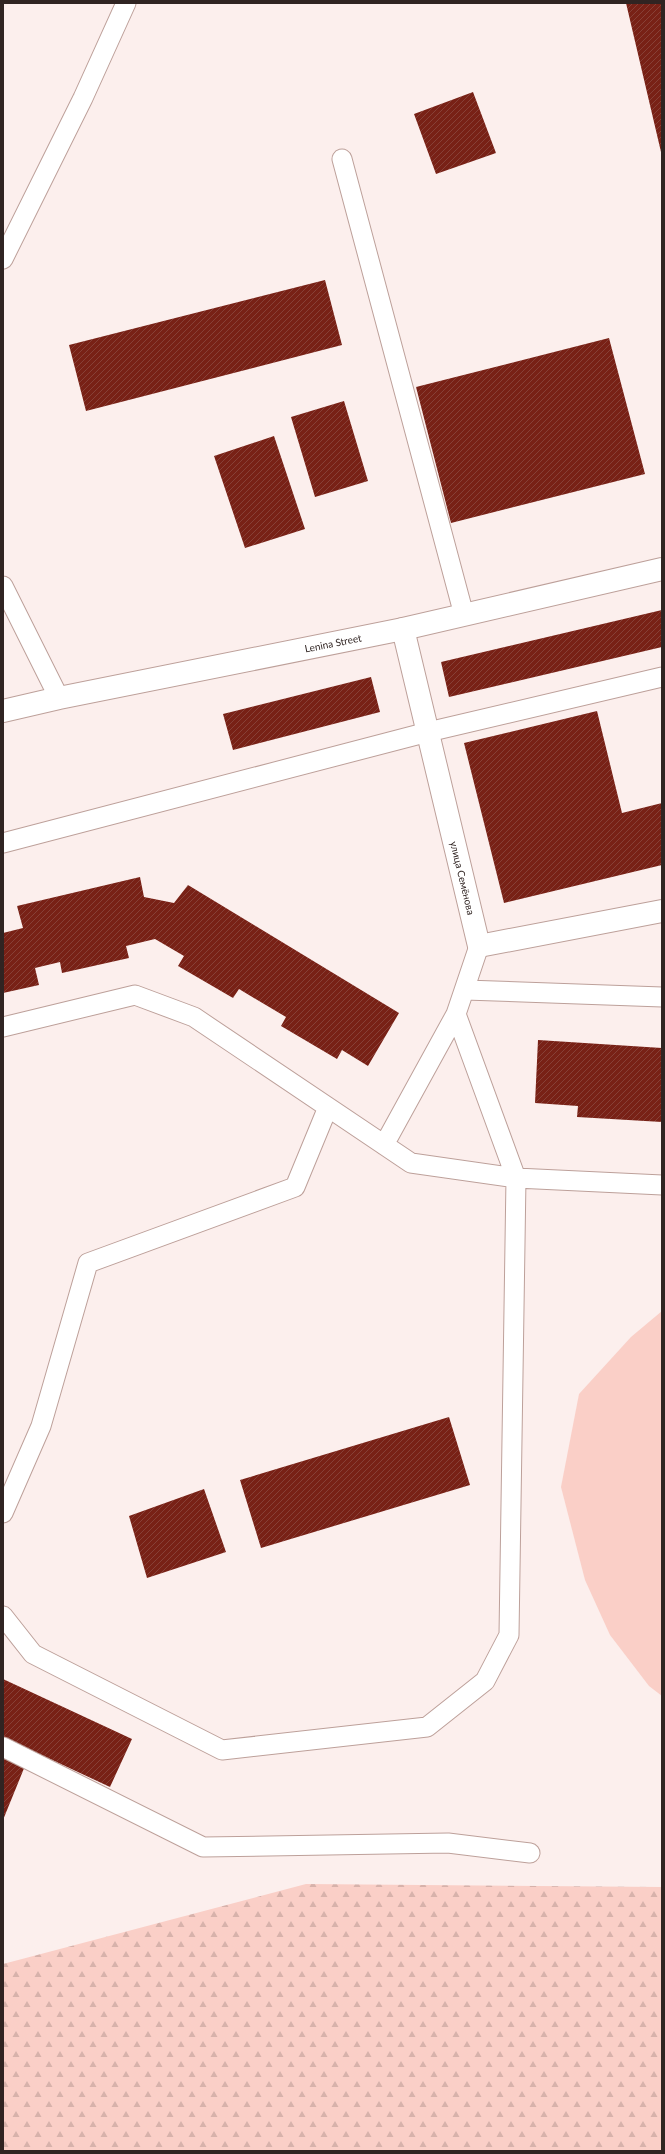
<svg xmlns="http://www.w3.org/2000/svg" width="665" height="2154" font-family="Lato,sans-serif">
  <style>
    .grass { fill: #facfc7 }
    .forest { fill: url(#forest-firs) }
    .building { fill: url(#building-hatch) }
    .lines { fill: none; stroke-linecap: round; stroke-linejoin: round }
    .lane-casing { stroke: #bda09a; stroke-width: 21 }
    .street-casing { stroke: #bda09a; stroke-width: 24 }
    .secondary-casing { stroke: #bda09a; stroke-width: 24 }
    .lane { stroke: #fff; stroke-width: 19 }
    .street { stroke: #fff; stroke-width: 22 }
    .secondary { stroke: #fff; stroke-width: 22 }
    .labels { text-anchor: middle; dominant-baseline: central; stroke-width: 4; stroke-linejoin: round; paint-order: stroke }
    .street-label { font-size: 10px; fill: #302422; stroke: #fff }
  </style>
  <defs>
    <pattern id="forest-firs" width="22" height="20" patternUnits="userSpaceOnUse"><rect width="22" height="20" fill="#facfc7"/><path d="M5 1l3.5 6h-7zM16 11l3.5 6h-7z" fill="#d7b2ab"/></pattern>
    <pattern id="building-hatch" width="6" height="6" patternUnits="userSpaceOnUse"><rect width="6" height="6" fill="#782116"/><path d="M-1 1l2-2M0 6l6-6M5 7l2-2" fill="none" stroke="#874037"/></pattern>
  </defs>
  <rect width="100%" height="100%" fill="#fcefed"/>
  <path class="grass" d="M 662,1311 L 662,1696 L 649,1686 L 610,1635 L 585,1580 L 561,1487 L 579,1394 L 631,1337 Z"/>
  <path class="forest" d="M 306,1884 L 662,1887 L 662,2151 L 3,2151 L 3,1964 Z"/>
  <path class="building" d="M 626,3 L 662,3 L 662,151 L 661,152 Z
    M 473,92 L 496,153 L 436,174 L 414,114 Z
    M 325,280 L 342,345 L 86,411 L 69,345 Z
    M 609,338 L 645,474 L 451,523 L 416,387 Z
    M 344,401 L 368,481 L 315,497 L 291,417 Z
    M 274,436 L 305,529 L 245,548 L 214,456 Z
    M 662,610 L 662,647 L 449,697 L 441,662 Z
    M 371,677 L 380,712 L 233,750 L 223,714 Z
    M 597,711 L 622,813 L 662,803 L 662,865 L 504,903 L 464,743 Z
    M 140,877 L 144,897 L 174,903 L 188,885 L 399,1013 L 368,1066 L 342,1050 L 337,1059 L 281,1026 L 286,1017 L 239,989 L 233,998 L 178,966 L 184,956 L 155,939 L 126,946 L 129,958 L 62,973 L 60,962 L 35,968 L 39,985 L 3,993 L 3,933 L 23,928 L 17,906 Z
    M 538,1040 L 662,1048 L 662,1122 L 577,1117 L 578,1106 L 535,1103 Z
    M 449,1417 L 470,1485 L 261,1548 L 240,1480 Z
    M 204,1489 L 226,1552 L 147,1578 L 129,1516 Z
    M 3,1679 L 132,1739 L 110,1787 L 3,1737 Z
    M 3,1752 L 27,1761 L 3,1820 Z"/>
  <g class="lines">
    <g class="lane-casing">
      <path id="lane" d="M 342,159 L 464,615
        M 3,259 L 83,98 L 126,3
        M 3,586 L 59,698
        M 3,843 L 428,732 L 662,677
        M 465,990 L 662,997
        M 3,1027 L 135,995 L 194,1017 L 411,1163 L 516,1178 L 662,1185
        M 384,1145 L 456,1014 L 479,946
        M 3,1513 L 41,1426 L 88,1263 L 295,1187 L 328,1107
        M 3,1616 L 33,1654 L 222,1750 L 427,1727 L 485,1681 L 509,1635 L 516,1178 L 456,1014
        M 3,1747 L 203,1847 L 448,1843 L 530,1853"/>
    </g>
    <g class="street-casing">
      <g id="street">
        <path id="s1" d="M 403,629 L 479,946 L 662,911"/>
      </g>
    </g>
    <g class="secondary-casing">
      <g id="secondary">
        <path id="s2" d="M 3,711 L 59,698 L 403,629 L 662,569"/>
      </g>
    </g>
    <use href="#lane" class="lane"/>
    <use href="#street" class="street"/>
    <use href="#secondary" class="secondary"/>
  </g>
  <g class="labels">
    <g class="street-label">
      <text stroke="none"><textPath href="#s2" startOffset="337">Lenina Street</textPath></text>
      <text stroke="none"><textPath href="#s1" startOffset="256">улица Семёнова</textPath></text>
    </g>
  </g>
  <rect width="665" height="2154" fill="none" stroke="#302422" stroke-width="8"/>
</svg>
